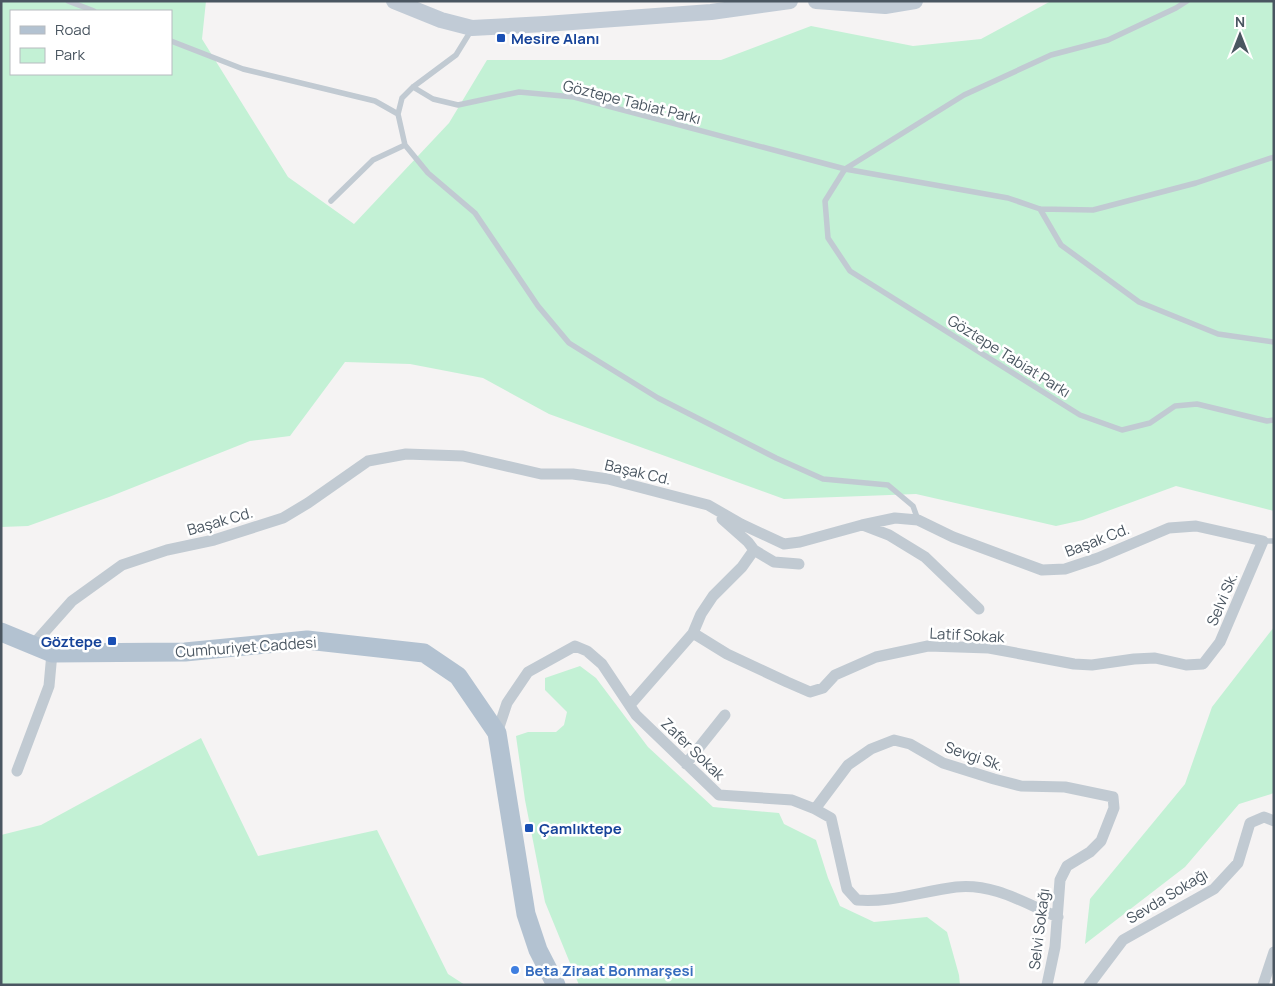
<svg xmlns="http://www.w3.org/2000/svg" width="1275" height="986" font-family="Manrope,sans-serif">
  <style>
    .green { fill: #c3f1d5; fill-rule: evenodd }
    .lines { fill: none; stroke-linecap: round; stroke-linejoin: round }
    .service { stroke: #c1cad2; stroke-width: 5.5 }
    .minor { stroke: #c1cad2; stroke-width: 11 }
    .secondary { stroke: #c1cbd6; stroke-width: 16 }
    .primary { stroke: #b3c2d1; stroke-width: 19 }
    .transit-dot { fill: #1a4fb4; stroke: #fff; stroke-width: 2 }
    .shop-dot { fill: #3f7fe0; stroke: #fff; stroke-width: 2 }
    .labels { text-anchor: middle; dominant-baseline: central; stroke-width: 5; stroke-linejoin: round; paint-order: stroke }
    .transit-label { font-size: 15px; font-weight: bold; fill: #164399; stroke: #fff; text-anchor: start }
    .street-label { font-size: 15px; fill: #4a5661; stroke: #fff }
    .shop-label { font-size: 15px; font-weight: bold; fill: #366cbe; stroke: #fff; text-anchor: start }
  </style>
  <rect width="100%" height="100%" fill="#f5f3f3"/>
  <path class="green" d="M 1,1 L 206,1 L 202,39 L 288,177 L 354,224 L 449,123 L 487,60 L 721,60 L 811,26 L 913,46 L 981,39 L 1051,1 L 1274,1 L 1274,511 L 1176,486 L 1083,520 L 1056,526 L 916,494 L 784,499 L 549,414 L 483,378 L 410,364 L 345,362 L 290,436 L 250,441 L 109,497 L 28,526 L 1,527 ZM 11,11 L 171,11 L 171,74 L 11,74 Z
    M 1274,627 L 1274,793 L 1239,804 L 1185,867 L 1085,944 L 1090,899 L 1185,784 L 1212,707 Z
    M 580,666 L 596,678 L 648,747 L 713,807 L 779,813 L 784,824 L 816,840 L 828,878 L 840,906 L 874,922 L 927,917 L 947,932 L 959,975 L 960,985 L 579,985 L 545,902 L 525,800 L 516,736 L 528,732 L 556,732 L 564,725 L 567,712 L 545,690 L 545,678 Z
    M 201,738 L 258,856 L 377,830 L 448,974 L 465,985 L 1,985 L 1,835 L 41,825 Z"/>
  <g class="lines">
    <path class="service" d="M 68,1 L 94,11
      M 1187,1 L 1176,8 L 1108,40 L 1051,55 L 964,95 L 845,169 L 825,201 L 828,238 L 850,271 L 1080,415 L 1122,430 L 1150,423 L 1175,406 L 1197,404 L 1267,421 L 1274,420
      M 472,29 L 456,55 L 413,87 L 402,98 L 398,114 L 405,145 L 428,173 L 475,213 L 538,306 L 569,343 L 658,398 L 776,458 L 823,479 L 888,485 L 913,506 L 918,520
      M 171,41 L 243,69 L 375,101 L 398,114
      M 413,87 L 433,99 L 458,105 L 519,92 L 574,97 L 845,169 L 1008,198 L 1040,209 L 1093,210 L 1196,183 L 1274,157
      M 331,201 L 373,160 L 405,145
      M 1040,209 L 1061,245 L 1139,302 L 1218,334 L 1274,342
      M 1263,541 L 1274,541"/>
    <path class="minor" d="M 863,525 L 889,535 L 925,557 L 979,609
      M 754,550 L 774,562 L 799,564
      M 32,646 L 72,601 L 122,565 L 167,550 L 214,540 L 283,518 L 308,503 L 368,461 L 406,454 L 463,456 L 541,474 L 573,474 L 608,479 L 708,505 L 741,524 L 784,544 L 800,542 L 862,525 L 895,518 L 918,520 L 953,537 L 1042,570 L 1065,569 L 1098,558 L 1169,528 L 1196,526 L 1263,541 L 1220,642 L 1203,664 L 1186,665 L 1155,658 L 1134,659 L 1092,665 L 1074,664 L 989,648 L 928,646 L 876,657 L 835,675 L 823,688 L 810,692 L 787,682 L 727,654 L 693,633
      M 630,705 L 693,633 L 701,614 L 713,596 L 742,567 L 754,550 L 748,542 L 722,519
      M 497,733 L 507,703 L 528,672 L 575,646 L 587,651 L 602,664 L 636,715 L 719,795 L 792,800 L 815,809 L 831,818 L 847,889 L 857,900 C 890,903 923,891 956,887 C 994,883 1024,903 1058,917
      M 686,764 L 725,715
      M 17,771 L 49,686 L 52,653
      M 815,809 L 848,765 L 871,749 L 894,740 L 910,744 L 943,763 L 994,779 L 1021,786 L 1065,787 L 1113,797 L 1114,808 L 1101,841 L 1090,852 L 1067,866 L 1060,880 L 1055,947 L 1047,985
      M 1089,985 L 1123,940 L 1214,889 L 1238,863 L 1250,823 L 1264,817 L 1274,821
      M 1263,985 L 1274,952"/>
    <path class="secondary" d="M 394,1 L 441,20 L 472,28 L 545,24 L 711,12 L 790,1
      M 816,1 L 885,6 L 915,1"/>
    <path class="primary" d="M 1,632 L 52,653 L 185,652 L 307,640 L 424,653 L 458,676 L 497,733 L 526,914 L 538,950 L 556,985"/>
  </g>
  <g class="transit-dot">
    <rect x="496" y="33" width="10" height="10" rx="2.5"/>
    <rect x="107" y="636" width="10" height="10" rx="2.5"/>
    <rect x="524" y="823" width="10" height="10" rx="2.5"/>
  </g>
  <circle class="shop-dot" cx="515" cy="970" r="5"/>
  <g class="labels">
    <g class="transit-label">
      <text x="511" y="38">Mesire Alanı</text>
      <text x="102" y="641" text-anchor="end">Göztepe</text>
      <text x="539" y="828">Çamlıktepe</text>
    </g>
    <g class="street-label">
      <text transform="translate(632 102) rotate(14)">Göztepe Tabiat Parkı</text>
      <text transform="translate(1009 356) rotate(32)">Göztepe Tabiat Parkı</text>
      <text transform="translate(638 472) rotate(13)">Başak Cd.</text>
      <text transform="translate(220 521) rotate(-16)">Başak Cd.</text>
      <text transform="translate(1097 540) rotate(-21)">Başak Cd.</text>
      <text transform="translate(1222 599) rotate(-67)">Selvi Sk.</text>
      <text transform="translate(967 635) rotate(3)">Latif Sokak</text>
      <text transform="translate(246 647) rotate(-4)">Cumhuriyet Caddesi</text>
      <text transform="translate(693 749) rotate(44)">Zafer Sokak</text>
      <text transform="translate(974 756) rotate(19)">Sevgi Sk.</text>
      <text transform="translate(1167 896) rotate(-31)">Sevda Sokağı</text>
      <text transform="translate(1039 929) rotate(-83)">Selvi Sokağı</text>
    </g>
    <g class="shop-label">
      <text x="525" y="970">Beta Ziraat Bonmarşesi</text>
    </g>
  </g>
  <rect width="1275" height="986" fill="none" stroke="#4a5661" stroke-width="5"/>
  <rect x="10" y="10" width="162" height="65" fill="#ffffff" stroke="#b7bbc0"/>
  <rect x="20" y="26" width="25" height="8" fill="#b3c2d1" stroke="#b7bbc0"/>
  <text x="55" y="35" font-size="15" fill="#4a5661">Road</text>
  <rect x="20" y="48" width="25" height="15" fill="#c3f1d5" stroke="#b7bbc0"/>
  <text x="55" y="60" font-size="15" fill="#4a5661">Park</text>
  <g transform="translate(1240 35)" stroke="#ffffff" stroke-width="4" paint-order="stroke">
  <path d="M0-4L9 19L0 12L-9 19Z" fill="#4a5661"/>
  <text y="-8" font-size="14" font-weight="bold" text-anchor="middle" fill="#4a5661">N</text>
  </g>
</svg>
